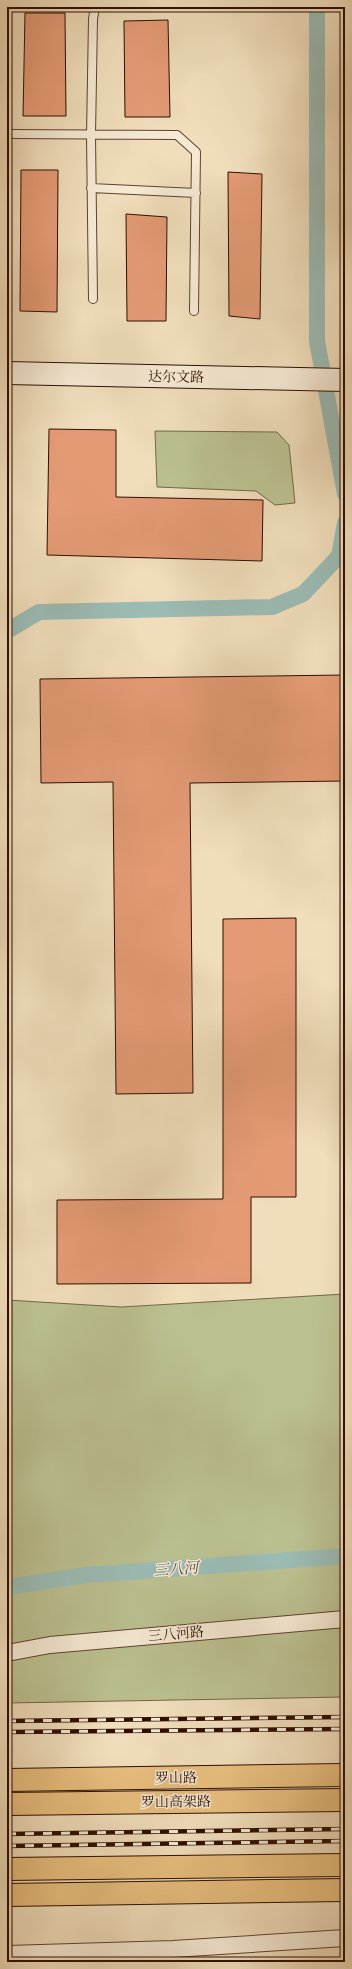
<svg xmlns="http://www.w3.org/2000/svg" width="352" height="1969" font-family="Alegreya,'Noto Serif SC',serif">
  <style>
    .green { fill: #bbc090; stroke: #746648 }
    .lines { fill: none; stroke-linecap: round; stroke-linejoin: round }
    .canal { stroke: #9bbbb4; stroke-width: 16 }
    .building { fill: #e49b75; stroke: #2d0d00 }
    .lane-casing { stroke: #5e412f; stroke-width: 10 }
    .street-casing { stroke: #5e412f; stroke-width: 18 }
    .secondary-casing { stroke: #2d0d00; stroke-width: 24 }
    .primary-casing { stroke: #2d0d00; stroke-width: 24 }
    .highway-casing { stroke: #2d0d00; stroke-width: 24 }
    .lane { stroke: #f5e9d3; stroke-width: 8 }
    .street { stroke: #f5e9d3; stroke-width: 16 }
    .secondary { stroke: #f5e9d3; stroke-width: 22 }
    .primary { stroke: #e8be7e; stroke-width: 22 }
    .highway { stroke: #e8be7e; stroke-width: 22 }
    .rail-casing { stroke: #2d0d00; stroke-width: 4.5 }
    .rail { stroke: #f5e9d3; stroke-width: 3; stroke-dasharray: 9; stroke-linecap: butt }
    .labels { text-anchor: middle; dominant-baseline: central; stroke-width: 3; stroke-linejoin: round; paint-order: stroke }
    .street-label { font-size: 14px; fill: #2d0d00; stroke: #f5e9d3 }
    .water-label { font-size: 15px; font-style: italic; fill: #544a3f; stroke: #f5e9d3 }
  </style>
  <rect width="100%" height="100%" fill="#f0ddbb"/>
  <filter id="stains"><feTurbulence type="fractalNoise" baseFrequency=".005" numOctaves="4"/><feColorMatrix values="0 0 0 0 .2 0 0 0 0 .09 0 0 0 0 .02 0 0 0 .5 -.17"/></filter>
  <radialGradient id="worn" r=".72"><stop offset=".6" stop-color="#630" stop-opacity="0"/><stop offset="1" stop-color="#630" stop-opacity=".3"/></radialGradient>
  <path class="green" d="M 155,431 L 277,432 L 289,445 L 295,503 L 275,505 L 256,491 L 157,487 Z
    M 345,1294 L 345,1697 L 7,1703 L 7,1300 L 121,1307 Z"/>
  <g class="lines">
    <path class="canal" d="M 317,7 L 317,341 L 345,494
      M 7,631 L 39,612 L 272,607 L 303,594 L 339,556 L 345,523
      M 7,1587 L 87,1575 L 345,1556"/>
  </g>
  <path class="building" d="M 25,13 L 65,13 L 66,116 L 23,116 Z
    M 168,20 L 170,117 L 125,117 L 124,21 Z
    M 21,170 L 58,170 L 57,312 L 20,311 Z
    M 228,172 L 262,174 L 260,319 L 229,316 Z
    M 126,214 L 167,217 L 166,321 L 127,321 Z
    M 49,429 L 116,430 L 116,497 L 263,500 L 262,561 L 47,555 Z
    M 345,675 L 345,781 L 190,783 L 193,1093 L 116,1094 L 113,782 L 41,783 L 40,679 Z
    M 296,918 L 296,1197 L 251,1197 L 251,1283 L 57,1284 L 57,1200 L 223,1199 L 223,919 Z"/>
  <g class="lines">
    <g class="lane-casing">
      <path id="lane" d="M 7,134 L 177,135 L 196,152 L 194,311
        M 91,188 L 196,193
        M 93,299 L 91,135 L 93,19 L 95,7"/>
    </g>
    <g class="street-casing">
      <path id="street" d="M 7,1653 L 50,1645 L 345,1619
        M 7,1954 L 173,1949 L 345,1938"/>
    </g>
    <g class="secondary-casing">
      <path id="secondary" d="M 7,373 L 345,380"/>
    </g>
    <g class="primary-casing">
      <path id="primary" d="M 7,1780 L 345,1775
        M 7,1895 L 345,1890"/>
    </g>
    <g class="highway-casing">
      <path id="highway" d="M 7,1804 L 345,1800
        M 7,1869 L 345,1865"/>
    </g>
    <use href="#lane" class="lane"/>
    <use href="#street" class="street"/>
    <use href="#secondary" class="secondary"/>
    <use href="#primary" class="primary"/>
    <use href="#highway" class="highway"/>
    <g class="rail-casing">
      <path id="rail" d="M 7,1721 L 345,1717
        M 7,1732 L 345,1729
        M 7,1834 L 345,1829
        M 7,1846 L 345,1841"/>
    </g>
    <use href="#rail" class="rail"/>
  </g>
  <g class="labels">
    <g class="street-label">
      <text transform="translate(176 377) rotate(1)">达尔文路</text>
      <text transform="translate(176 1634) rotate(-5)">三八河路</text>
      <text transform="translate(176 1778) rotate(-1)">罗山路</text>
      <text transform="translate(176 1802) rotate(-1)">罗山高架路</text>
    </g>
    <g class="water-label">
      <text transform="translate(176 1569) rotate(-4)">三八河</text>
    </g>
  </g>
  <rect width="352" height="1969" fill="none" stroke="#f0ddbb" stroke-width="24"/>
  <rect x="8" y="8" width="336" height="1953" fill="none" stroke="#2d0d00" stroke-width="2"/>
  <rect x="12" y="12" width="328" height="1945" fill="none" stroke="#2d0d00"/>
  <rect width="100%" height="100%" filter="url(#stains)"/>
  <rect width="100%" height="100%" fill="url(#worn)"/>
</svg>
